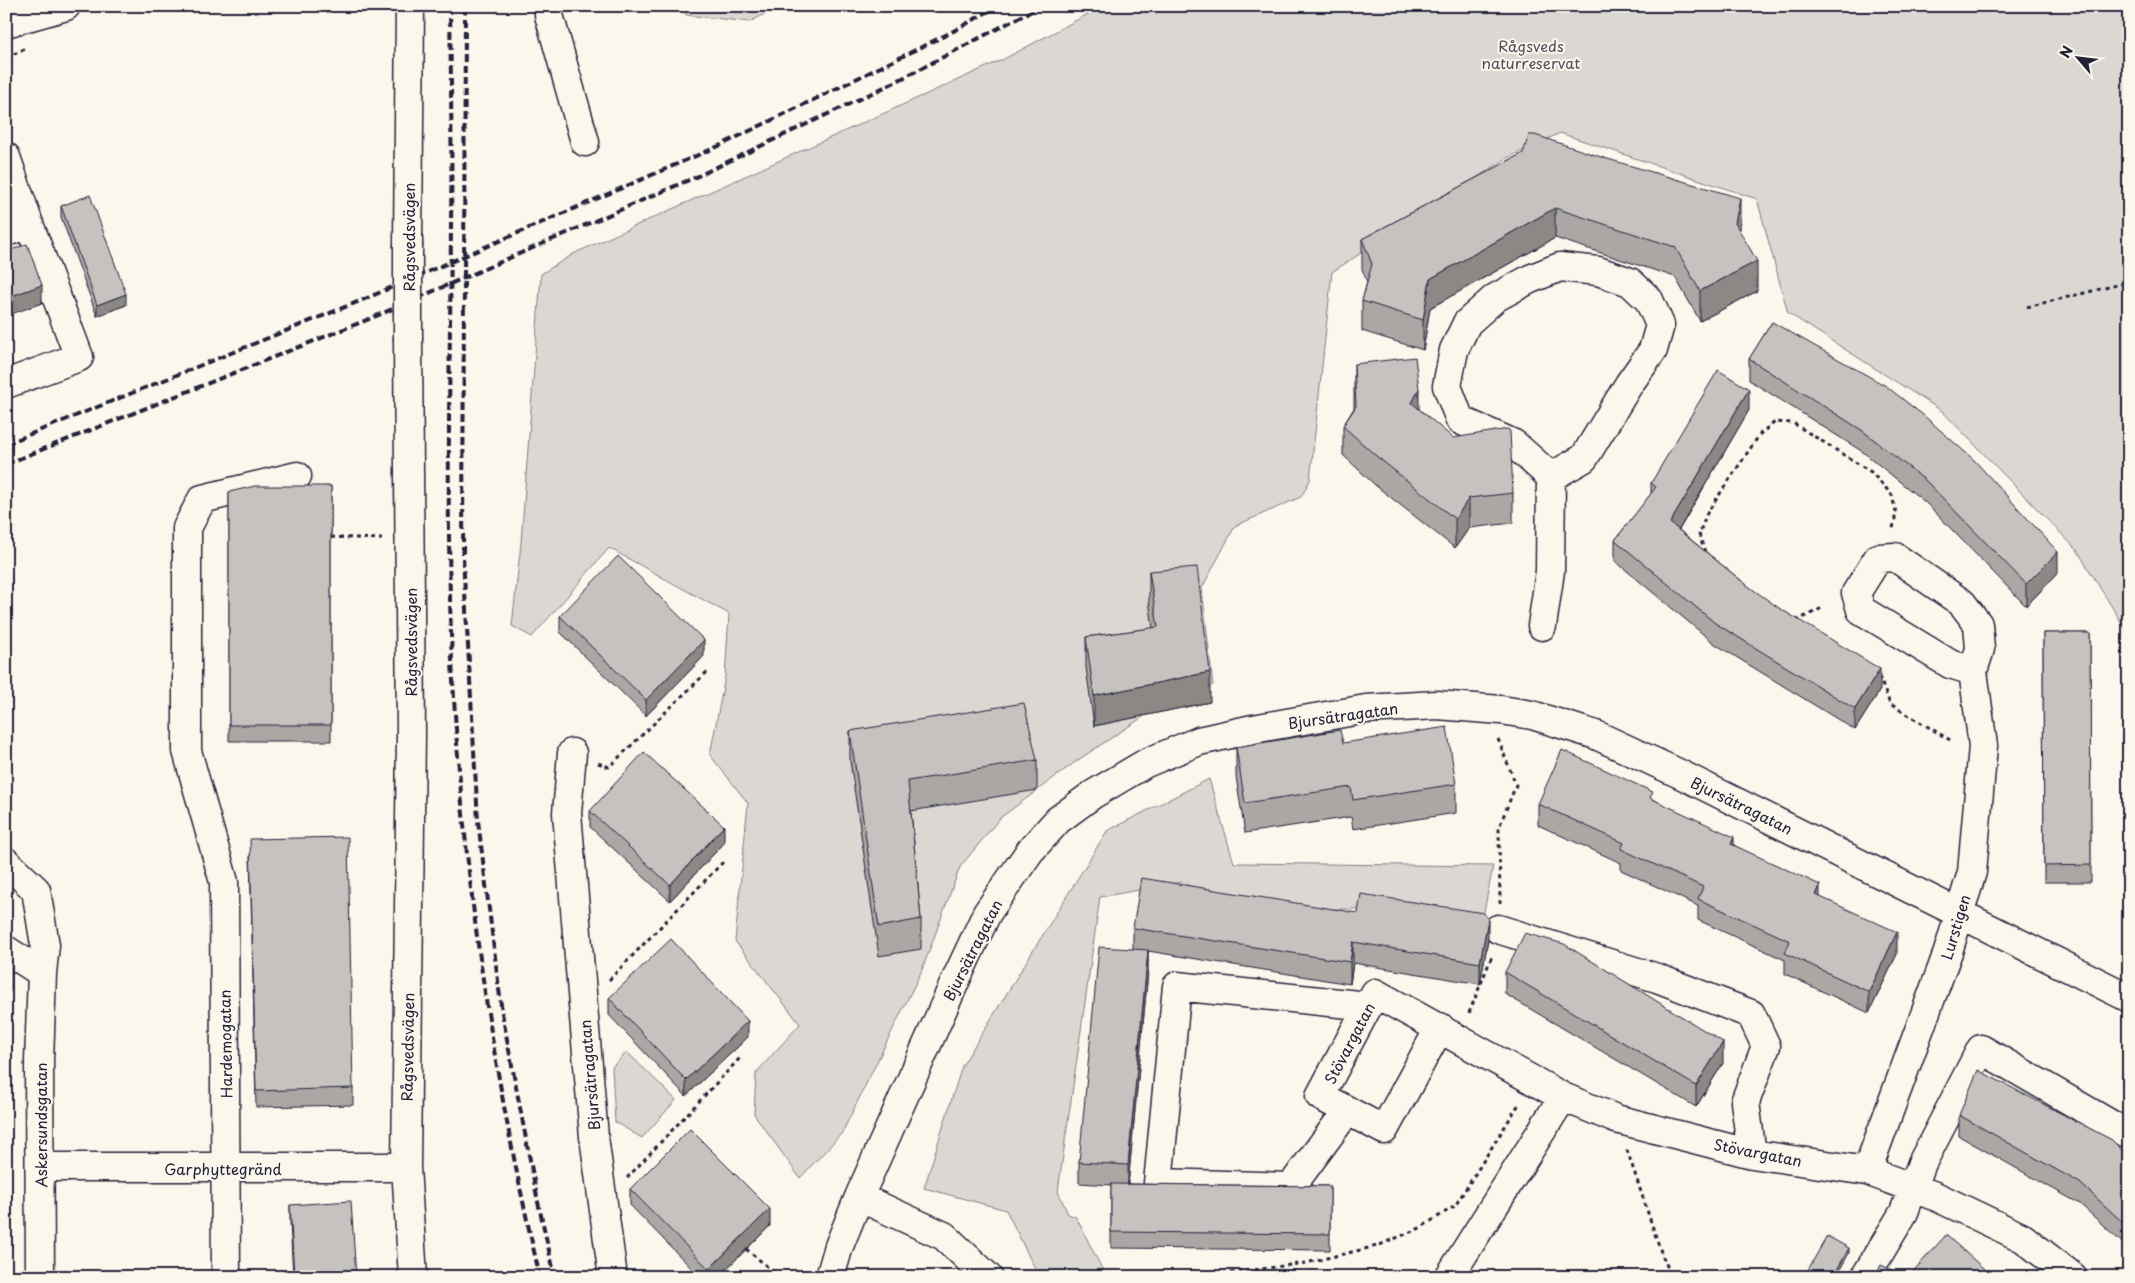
<svg xmlns="http://www.w3.org/2000/svg" width="2135" height="1283" font-family="'Playpen Sans',sans-serif">
  <style>
    .green { fill: #dbd8d3; stroke: #7e7d87 }
    .lines { fill: none; stroke-linecap: round; stroke-linejoin: round }
    .minor-casing { stroke: #22223b; stroke-width: 31 }
    .major-casing { stroke: #22223b; stroke-width: 31 }
    .path { stroke: #22223b; stroke-width: 3; stroke-dasharray: 4 4; stroke-linecap: butt }
    .minor { stroke: #fbf7ec; stroke-width: 28 }
    .major { stroke: #fbf7ec; stroke-width: 28 }
    .rail { stroke: #22223b; stroke-width: 4; stroke-dasharray: 8 4; stroke-linecap: butt }
    .minor-bridge-casing { stroke: #22223b; stroke-width: 31; stroke-linecap: butt }
    .minor-bridge { stroke: #fbf7ec; stroke-width: 28 }
    .wall { fill: #aaa7a5; stroke: #22223b }
    .shaded-wall { fill: #8b8886; stroke: #22223b }
    .building { fill: #c6c2c0; stroke: #22223b }
    .labels { text-anchor: middle; dominant-baseline: central; stroke-width: 4; stroke-linejoin: round; paint-order: stroke }
    .park-label { font-size: 15px; fill: #505061; stroke: #fbf7ec }
    .street-label { font-size: 15px; fill: #22223b; stroke: #fbf7ec }
  </style>
  <rect width="100%" height="100%" fill="#fbf7ec"/>
  <filter id="ink" filterUnits="userSpaceOnUse"><feTurbulence type="fractalNoise" baseFrequency=".02" numOctaves="2"/><feDisplacementMap in="SourceGraphic" scale="10" xChannelSelector="R" yChannelSelector="G"/><feConvolveMatrix kernelMatrix="1 2 1 2 8 2 1 2 1" color-interpolation-filters="sRGB"/></filter>
  <g filter="url(#ink)">
    <path class="green" d="M 683,6 L 779,6 L 750,22 L 686,15 Z
      M 1103,6 L 2129,6 L 2129,635 L 2077,550 L 1942,411 L 1788,313 L 1757,199 L 1560,133 L 1507,158 L 1332,272 L 1310,480 L 1301,497 L 1235,526 L 1202,588 L 1213,685 L 1164,703 L 1078,760 L 1000,818 L 960,867 L 922,970 L 842,1133 L 800,1178 L 754,1114 L 756,1073 L 800,1024 L 735,941 L 748,803 L 710,755 L 725,677 L 729,614 L 609,548 L 532,637 L 512,626 L 521,543 L 541,274 L 575,253 L 1004,59 Z
      M 1209,779 L 1234,863 L 1493,866 L 1482,922 L 1372,909 L 1231,909 L 1182,882 L 1100,897 L 1058,1191 L 1068,1214 L 1076,1217 L 1106,1277 L 1039,1277 L 1006,1210 L 924,1188 L 962,1066 L 1107,831 Z
      M 627,1052 L 676,1100 L 642,1138 L 615,1122 L 612,1067 Z"/>
    <g class="lines">
      <g class="minor-casing">
        <path id="minor" d="M 549,6 L 549,15 L 585,142
          M 6,157 L 29,224 L 79,357 L 6,384
          M 6,232 L 29,224
          M 408,244 L 410,6
          M 408,340 L 411,734 L 406,1167 L 413,1277
          M 1542,626 L 1550,571 L 1551,477 L 1514,444 L 1460,420 L 1447,386 L 1454,350 L 1467,323 L 1495,298 L 1530,279 L 1560,267 L 1598,271 L 1630,282 L 1649,300 L 1660,325 L 1653,350 L 1629,384 L 1584,458 L 1551,477
          M 572,753 L 567,813 L 594,1137 L 613,1277
          M 6,862 L 36,890 L 45,945 L 42,973 L 39,1062 L 40,1277
          M 1498,929 L 1657,978 L 1751,1014 L 1766,1046 L 1745,1102 L 1752,1154
          M 6,950 L 42,973
          M 1440,1027 L 1384,1130 L 1320,1096 L 1375,993 L 1563,1097 L 1616,1119 L 1752,1154 L 1867,1171 L 1935,1196 L 2023,1238 L 2073,1277
          M 1347,1111 L 1291,1187 L 1158,1183 L 1177,986 L 1368,1006
          M 40,1167 L 406,1167
          M 1867,1171 L 1948,952 L 1972,872 L 1983,746 L 1973,671 L 1980,649 L 1978,624 L 1962,603 L 1895,557 L 1878,558 L 1856,593 L 1861,610 L 1950,664 L 1973,671
          M 859,1197 L 944,1236 L 988,1277
          M 226,1277 L 224,882 L 187,751 L 187,528 L 202,499 L 297,476
          M 830,1277 L 839,1246 L 859,1197 L 958,975 L 987,913 L 1030,851 L 1058,820 L 1092,795 L 1146,763 L 1199,741 L 1253,729 L 1366,709 L 1437,705 L 1501,710 L 1532,715 L 1596,735 L 1680,774 L 2129,998
          M 1449,1277 L 1563,1097
          M 1865,1277 L 1904,1212 L 1922,1163 L 1981,1049 L 2124,1132"/>
      </g>
      <g class="major-casing">
        <path id="major" d="M 6,23 L 66,6"/>
      </g>
      <path class="path" d="M 92,11 L 102,6
        M 6,56 L 20,52 L 26,47
        M 2027,307 L 2129,282
        M 331,537 L 382,539
        M 1705,553 L 1699,534 L 1707,513 L 1760,434 L 1775,422 L 1793,423 L 1871,472 L 1892,495 L 1896,513 L 1893,529
        M 1796,621 L 1824,607
        M 1878,677 L 1880,679 L 1890,704 L 1950,740
        M 1498,739 L 1516,785 L 1499,827 L 1500,903
        M 598,763 L 609,767 L 707,672
        M 609,980 L 724,861
        M 1469,1013 L 1492,956
        M 1627,1150 L 1662,1255 L 1672,1277
        M 627,1178 L 740,1058
        M 746,1249 L 780,1277
        M 1246,1271 L 1247,1277
        M 1199,1277 L 1306,1263 L 1377,1246 L 1420,1228 L 1455,1206 L 1519,1104"/>
      <use href="#minor" class="minor"/>
      <use href="#major" class="major"/>
      <path class="rail" d="M 450,6 C 451,79 452,152 451,225 C 450,370 446,516 452,661 C 462,869 492,1074 540,1277
        M 465,6 L 463,557 L 478,821 L 502,1013 L 538,1202 L 555,1277
        M 6,444 L 367,298 L 719,146 L 950,33 L 998,6
        M 6,464 L 374,317 L 698,176 L 895,82 L 1041,6"/>
      <g class="minor-bridge-casing">
        <path id="minor-bridge" d="M 408,340 L 408,244"/>
      </g>
      <use href="#minor-bridge" class="minor-bridge"/>
    </g>
    <path class="wall" d="M 1523,153 L 1740,228 L 1739,230 L 1757,291 L 1700,321 L 1675,277 L 1555,238 L 1430,308 L 1423,350 L 1362,331 L 1362,301 L 1367,282 L 1362,269 L 1362,239 Z
      M 61,206 L 126,305 L 97,316 L 61,217 Z
      M 1772,322 L 2058,573 L 2026,606 L 1926,503 L 1863,452 L 1749,380 L 1749,359 Z
      M 1354,364 L 1419,409 L 1513,493 L 1513,523 L 1469,528 L 1455,548 L 1375,485 L 1343,455 L 1343,426 L 1354,408 Z
      M 1749,410 L 1679,530 L 1748,586 L 1880,690 L 1855,730 L 1715,644 L 1615,561 L 1615,540 L 1651,494 L 1651,483 Z
      M 331,486 L 331,741 L 229,741 L 229,492 Z
      M 1149,571 L 1210,702 L 1094,726 L 1086,667 L 1086,637 L 1153,628 L 1149,601 Z
      M 560,616 L 704,656 L 646,716 L 560,632 Z
      M 2043,633 L 2090,633 L 2091,882 L 2044,882 Z
      M 850,731 L 1037,760 L 1037,790 L 911,811 L 921,919 L 921,949 L 879,956 L 850,761 Z
      M 1343,743 L 1456,784 L 1456,813 L 1353,829 L 1351,817 L 1245,833 L 1236,777 L 1236,747 Z
      M 1653,799 L 1734,845 L 1820,897 L 1897,954 L 1869,1013 L 1785,974 L 1785,960 L 1698,920 L 1698,906 L 1621,870 L 1621,863 L 1538,825 L 1538,804 Z
      M 590,811 L 724,843 L 670,901 L 590,827 Z
      M 250,855 L 353,1088 L 353,1105 L 256,1107 Z
      M 1133,928 L 1488,940 L 1480,984 L 1353,963 L 1350,984 L 1148,951 L 1148,971 L 1128,1184 L 1330,1186 L 1330,1250 L 1111,1248 L 1111,1185 L 1079,1183 L 1079,1162 L 1133,949 Z
      M 1505,972 L 1723,1063 L 1696,1107 L 1505,994 Z
      M 609,998 L 748,1037 L 686,1096 L 609,1015 Z
      M 1959,1115 L 2129,1157 L 2129,1249 L 2080,1204 L 1959,1136 Z
      M 630,1189 L 770,1226 L 718,1277 L 700,1277 L 630,1205 Z
      M 290,1205 L 356,1277 L 293,1277 L 290,1222 Z"/>
    <path class="shaded-wall" d="M 1740,198 L 1740,228 L 1735,252 L 1735,223 Z
      M 1555,208 L 1555,238 L 1430,308 L 1423,350 L 1423,320 L 1430,279 Z
      M 1757,261 L 1757,291 L 1700,321 L 1700,291 Z
      M 42,285 L 42,303 L 6,316 L 6,298 Z
      M 126,294 L 126,305 L 97,316 L 97,305 Z
      M 1419,389 L 1419,419 L 1412,403 Z
      M 1749,389 L 1749,410 L 1670,545 L 1670,523 Z
      M 1469,498 L 1469,528 L 1455,548 L 1455,519 Z
      M 2058,552 L 2058,573 L 2026,606 L 2026,584 Z
      M 704,640 L 704,656 L 646,716 L 646,700 Z
      M 1880,669 L 1880,690 L 1855,730 L 1855,709 Z
      M 1210,672 L 1210,702 L 1094,726 L 1094,696 Z
      M 724,826 L 724,843 L 670,901 L 670,885 Z
      M 1734,837 L 1734,858 L 1731,844 Z
      M 1820,885 L 1820,906 L 1816,895 Z
      M 1488,919 L 1488,940 L 1480,984 L 1480,963 Z
      M 1897,932 L 1897,954 L 1869,1013 L 1869,992 Z
      M 1353,942 L 1353,963 L 1350,984 L 1350,962 Z
      M 11,944 L 11,991 L 6,996 L 6,949 Z
      M 1148,950 L 1148,971 L 1128,1186 L 1128,1165 Z
      M 748,1021 L 748,1037 L 686,1096 L 686,1080 Z
      M 1723,1042 L 1723,1063 L 1696,1107 L 1696,1086 Z
      M 9,1163 L 9,1192 L 6,1195 L 6,1165 Z
      M 770,1209 L 770,1226 L 718,1277 L 709,1277 L 709,1269 Z
      M 1849,1248 L 1849,1253 L 1836,1277 L 1833,1277 Z"/>
    <path class="building" d="M 1529,135 L 1535,135 L 1601,157 L 1740,198 L 1735,223 L 1757,261 L 1700,291 L 1675,247 L 1555,208 L 1430,279 L 1423,320 L 1362,301 L 1372,264 L 1362,239 L 1523,153 Z
      M 90,195 L 126,294 L 97,305 L 61,206 Z
      M 27,244 L 42,285 L 6,298 L 6,252 Z
      M 1772,322 L 1886,386 L 1923,415 L 1974,460 L 2058,552 L 2026,584 L 1926,481 L 1863,431 L 1749,359 Z
      M 1415,357 L 1419,389 L 1412,403 L 1453,438 L 1508,429 L 1510,431 L 1513,493 L 1469,498 L 1455,519 L 1375,455 L 1343,426 L 1356,406 L 1354,364 Z
      M 1718,370 L 1749,389 L 1670,523 L 1748,586 L 1779,608 L 1880,669 L 1855,709 L 1715,623 L 1615,540 L 1656,487 L 1651,483 Z
      M 255,486 L 331,486 L 331,725 L 229,725 L 229,492 Z
      M 618,556 L 704,640 L 646,700 L 560,616 Z
      M 1197,567 L 1210,672 L 1094,696 L 1086,637 L 1158,627 L 1149,571 Z
      M 2043,633 L 2090,633 L 2091,865 L 2044,866 Z
      M 1024,703 L 1037,760 L 908,781 L 921,919 L 879,927 L 850,731 Z
      M 1447,727 L 1456,784 L 1353,800 L 1351,787 L 1245,803 L 1236,747 L 1340,730 L 1343,743 Z
      M 1562,750 L 1653,792 L 1650,798 L 1734,837 L 1731,844 L 1820,885 L 1816,895 L 1897,932 L 1869,992 L 1785,953 L 1790,941 L 1698,899 L 1703,887 L 1621,849 L 1624,843 L 1538,804 Z
      M 644,752 L 724,826 L 670,885 L 590,811 Z
      M 348,837 L 353,1088 L 256,1091 L 250,839 Z
      M 1141,878 L 1358,913 L 1361,894 L 1484,913 L 1488,919 L 1480,963 L 1353,942 L 1350,962 L 1133,928 Z
      M 1525,933 L 1564,944 L 1723,1042 L 1696,1086 L 1505,972 Z
      M 671,939 L 748,1021 L 686,1080 L 609,998 Z
      M 6,940 L 11,944 L 6,949 Z
      M 1099,947 L 1148,950 L 1128,1165 L 1079,1162 Z
      M 1978,1070 L 2112,1140 L 2129,1157 L 2129,1228 L 2080,1183 L 1959,1115 Z
      M 690,1129 L 770,1209 L 709,1269 L 630,1189 Z
      M 1111,1184 L 1330,1186 L 1330,1234 L 1111,1232 Z
      M 351,1201 L 356,1277 L 294,1277 L 290,1205 Z
      M 1946,1235 L 1993,1277 L 1908,1277 Z
      M 1827,1236 L 1849,1248 L 1833,1277 L 1804,1277 Z
      M 1881,1265 L 1907,1277 L 1874,1277 Z"/>
  </g>
  <g class="labels">
    <g class="park-label">
      <text x="1531" y="45">Rågsveds<tspan x="1531" dy="17">naturreservat</tspan></text>
    </g>
    <g class="street-label">
      <text transform="translate(408 237) rotate(-90)">Rågsvedsvägen</text>
      <text transform="translate(410 642) rotate(-90)">Rågsvedsvägen</text>
      <text transform="translate(1343 715) rotate(-8)">Bjursätragatan</text>
      <text transform="translate(1742 805) rotate(26)">Bjursätragatan</text>
      <text transform="translate(1955 927) rotate(-73)">Lurstigen</text>
      <text transform="translate(972 950) rotate(-63)">Bjursätragatan</text>
      <text transform="translate(1349 1043) rotate(-62)">Stövargatan</text>
      <text transform="translate(225 1044) rotate(-91)">Hardemogatan</text>
      <text transform="translate(407 1047) rotate(-89)">Rågsvedsvägen</text>
      <text transform="translate(589 1075) rotate(-95)">Bjursätragatan</text>
      <text transform="translate(40 1125) rotate(-90)">Askersundsgatan</text>
      <text transform="translate(1758 1152) rotate(11)">Stövargatan</text>
      <text x="223" y="1168">Garphyttegränd</text>
    </g>
  </g>
  <rect width="2135" height="1283" fill="none" stroke="#fbf7ec" stroke-width="25"/>
  <rect x="12" y="12" width="2110" height="1258" fill="none" stroke="#22223b" stroke-width="2" filter="url(#ink)"/>
  <g transform="translate(2078 58) rotate(298)" stroke="#fbf7ec" stroke-width="4" paint-order="stroke">
  <path d="M0-4L9 19L0 12L-9 19Z" fill="#22223b"/>
  <text y="-8" font-size="14" font-weight="bold" text-anchor="middle" fill="#22223b">N</text>
  </g>
</svg>
